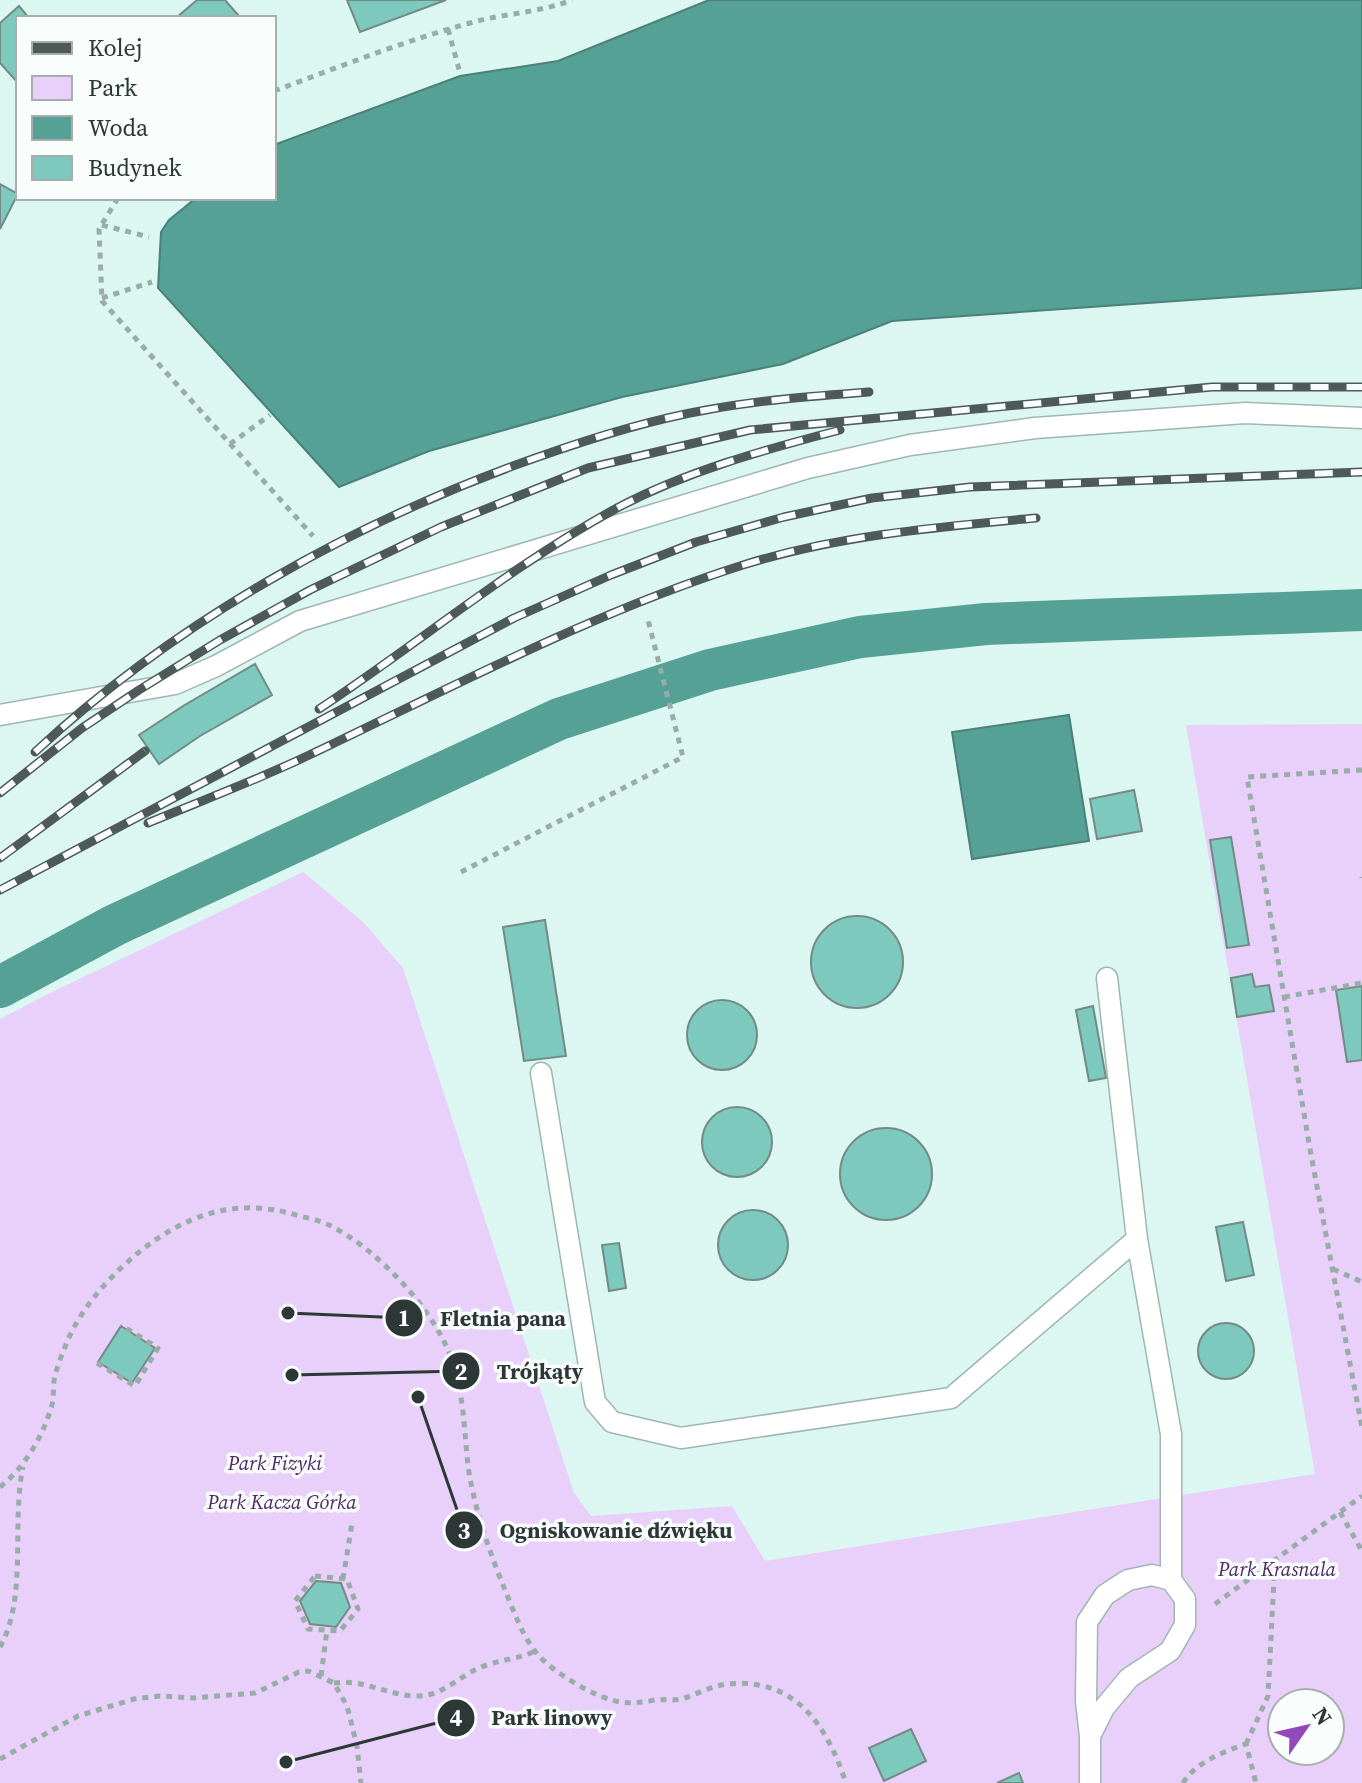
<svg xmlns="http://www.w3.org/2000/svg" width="1362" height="1783" font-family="'Source Serif 4',serif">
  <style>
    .green { fill: #e9d0fa; fill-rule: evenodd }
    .water { fill: #56a195; stroke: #4a8178; stroke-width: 2 }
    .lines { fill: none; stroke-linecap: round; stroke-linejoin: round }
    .canal { stroke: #56a195; stroke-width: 42 }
    .building { fill: #7ec9bd; stroke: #738a86; stroke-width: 2 }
    .service-casing { stroke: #9fb7b2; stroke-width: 23 }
    .path { stroke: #98aca8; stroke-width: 5; stroke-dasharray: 6 6; stroke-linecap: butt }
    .service { stroke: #fff; stroke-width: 20 }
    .rail-casing { stroke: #4d5a57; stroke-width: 9 }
    .rail { stroke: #f9fefd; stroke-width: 6; stroke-dasharray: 18; stroke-linecap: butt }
    .labels { text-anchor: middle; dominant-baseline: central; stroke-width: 7; stroke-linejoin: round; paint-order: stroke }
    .park-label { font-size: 20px; font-style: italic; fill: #4f2865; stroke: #f9fefd }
    .leader { fill: none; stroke: #2d3735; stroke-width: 3 }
    .callout-dot { fill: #2d3735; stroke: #f9fefd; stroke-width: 3 }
    .mark-label { font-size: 24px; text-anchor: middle; font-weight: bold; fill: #fff }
    .callout-label { font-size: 22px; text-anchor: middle; font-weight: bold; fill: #2d3735; stroke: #f9fefd; stroke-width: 7; stroke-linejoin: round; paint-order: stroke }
  </style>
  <rect width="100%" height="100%" fill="#dcf6f1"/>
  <path class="green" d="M 1362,724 L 1362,1783 L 0,1783 L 0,1019 L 48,994 L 303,872 L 363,922 L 403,968 L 574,1493 L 591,1516 L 732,1506 L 765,1561 L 1315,1474 L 1186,725 ZM 1282,1703 L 1330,1703 L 1330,1751 L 1282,1751 Z"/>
  <path class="water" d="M 709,0 L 1362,0 L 1362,288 L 892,321 L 783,364 L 622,397 L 429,451 L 339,487 L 158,288 L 161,232 L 169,220 L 196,198 L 274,198 L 274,145 L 460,76 L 558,61 Z
    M 1069,715 L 1089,841 L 972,859 L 952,732 Z"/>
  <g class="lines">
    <path class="canal" d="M 0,987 L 115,925 L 559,719 L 710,670 L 860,637 L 986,624 L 1362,610"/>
  </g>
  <path class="building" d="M 197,0 L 225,0 L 239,16 L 176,18 Z
    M 347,0 L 446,0 L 360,32 Z
    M 19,6 L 29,18 L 18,18 L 18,83 L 0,63 L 0,23 Z
    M 0,184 L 18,194 L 0,229 Z
    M 255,664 L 272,695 L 200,736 L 159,764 L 139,735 L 183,706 Z
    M 1134,790 L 1142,831 L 1097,839 L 1090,799 Z
    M 1231,837 L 1249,945 L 1227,948 L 1210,840 Z
    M811 962a46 46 0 1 1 92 0a46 46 0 1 1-92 0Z
    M 545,920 L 566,1056 L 524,1061 L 503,927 Z
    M 1252,974 L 1255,987 L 1269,985 L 1274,1011 L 1237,1017 L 1231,978 Z
    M 1362,986 L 1362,1060 L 1347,1062 L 1336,990 Z
    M687 1035a35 35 0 1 1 70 0a35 35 0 1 1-70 0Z
    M 1093,1006 L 1106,1078 L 1089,1081 L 1076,1010 Z
    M702 1142a35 35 0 1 1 70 0a35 35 0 1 1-70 0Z
    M840 1174a46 46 0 1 1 92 0a46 46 0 1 1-92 0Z
    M718 1245a35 35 0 1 1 70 0a35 35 0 1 1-70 0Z
    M 1243,1222 L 1254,1275 L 1226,1281 L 1216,1227 Z
    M 619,1243 L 626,1288 L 609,1291 L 602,1245 Z
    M1198 1351a28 28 0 1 1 56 0a28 28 0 1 1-56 0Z
    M 121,1326 L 155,1348 L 132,1383 L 98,1362 Z
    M 316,1581 L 341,1583 L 350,1607 L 336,1627 L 310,1624 L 300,1601 Z
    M 911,1729 L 926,1761 L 884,1781 L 869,1748 Z
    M 1019,1773 L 1023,1783 L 997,1783 Z"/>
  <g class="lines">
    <g class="service-casing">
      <path id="service" d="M 0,715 L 175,684 L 216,666 L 300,621 L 808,468 L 910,445 L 1035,428 L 1245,413 L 1362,418
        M 1107,978 L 1137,1239 L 1171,1434 L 1171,1580
        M 541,1073 L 595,1402 L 612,1422 L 681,1438 L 951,1398 L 1137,1239
        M 1090,1736 L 1104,1708 L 1129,1678 L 1170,1651 L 1185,1625 L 1185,1599 L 1171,1580 L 1152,1575 L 1128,1580 L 1105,1595 L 1087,1622 L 1086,1701 L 1090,1736 L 1090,1783"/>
    </g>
    <path class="path" d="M 448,29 L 460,73
      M 274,91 C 339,67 404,41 470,23 C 504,13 539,13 572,0
      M 118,198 L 99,229 L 102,301 L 313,536
      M 102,225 L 149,237
      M 102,298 L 152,282
      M 230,444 L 270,415
      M 1362,770 L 1247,777 L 1310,1149 L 1362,1428
      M 461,872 L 683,757 L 647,616
      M 1362,877 L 1362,878
      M 1284,997 L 1362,983
      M 1333,1269 L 1362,1282
      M 97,1363 L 135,1386 L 158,1348 L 121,1325
      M 0,1487 C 24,1468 42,1438 51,1408 C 54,1400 53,1390 54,1381 C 56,1369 62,1354 67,1342 C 81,1308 110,1276 138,1253 C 186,1214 237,1197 296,1215 C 307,1218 319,1220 329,1225 C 376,1248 434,1309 451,1358 C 464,1393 464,1429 468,1466 C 474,1507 489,1551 505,1590 C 514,1612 523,1638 539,1656 C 556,1674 597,1699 621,1702 C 633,1704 643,1702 655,1700 C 664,1699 673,1701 682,1699 C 697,1694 711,1686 727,1684 C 796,1677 827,1726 846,1783
      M 1340,1512 L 1362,1551
      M 315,1576 L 347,1579 L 358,1609 L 340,1631 L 308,1629 L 295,1601 Z
      M 343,1579 L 352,1523
      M 1215,1604 L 1362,1496
      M 0,1647 C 28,1597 11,1523 23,1467
      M 321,1676 L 327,1630
      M 334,1683 C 363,1679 385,1694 413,1696 C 444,1698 460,1673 487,1665 C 504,1659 519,1659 535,1651
      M 1246,1744 L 1268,1696 L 1275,1560
      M 0,1759 L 78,1716 L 134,1699 L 160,1696 L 194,1698 L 255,1693 L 299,1672 L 308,1671 L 334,1683 L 347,1706 L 357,1746 L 361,1783
      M 1183,1783 C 1196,1762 1223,1752 1246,1744 L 1256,1783"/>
    <use href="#service" class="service"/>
    <g class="rail-casing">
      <path id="rail" d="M 319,709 C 419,643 512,565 617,508 C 687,471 763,450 840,430
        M 35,752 C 178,620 355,521 538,457 C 592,438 649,420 706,410 C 760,400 814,396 869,392
        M 0,793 L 82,728 L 139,690 L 220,640 L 310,590 L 441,527 L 588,468 L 750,430 L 1212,387 L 1362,387
        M 148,823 C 201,801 254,781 305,757 C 449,689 591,613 743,565 C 838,535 938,527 1036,518
        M 0,858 L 145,751
        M 0,890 L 514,618 L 611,575 L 696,542 L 784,517 L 872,498 L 970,487 L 1362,472"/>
    </g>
    <use href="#rail" class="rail"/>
  </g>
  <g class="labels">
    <g class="park-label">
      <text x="275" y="1463">Park Fizyki</text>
      <text x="282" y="1502">Park Kacza Górka</text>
      <text x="1277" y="1569">Park Krasnala</text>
    </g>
  </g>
  <path class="leader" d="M288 1313L404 1318M292 1375L461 1371M418 1397L464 1530M286 1762L456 1718"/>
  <g class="callout-dot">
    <circle cx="288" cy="1313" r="8"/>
    <circle cx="292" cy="1375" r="8"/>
    <circle cx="418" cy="1397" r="8"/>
    <circle cx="286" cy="1762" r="8"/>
    <circle cx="404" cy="1318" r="20"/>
    <circle cx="461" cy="1371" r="20"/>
    <circle cx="464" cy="1530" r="20"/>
    <circle cx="456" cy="1718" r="20"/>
  </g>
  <g class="mark-label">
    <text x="404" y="1326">1</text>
    <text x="461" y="1380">2</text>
    <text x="464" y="1539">3</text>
    <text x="456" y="1726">4</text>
  </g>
  <g class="callout-label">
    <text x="503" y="1326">Fletnia pana</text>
    <text x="540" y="1379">Trójkąty</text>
    <text x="616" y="1538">Ogniskowanie dźwięku</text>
    <text x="552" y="1725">Park linowy</text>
  </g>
  <rect x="16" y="16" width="260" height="184" fill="#f9fefd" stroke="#a7aead" stroke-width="2"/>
  <rect x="32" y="42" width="40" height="12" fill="#4d5a57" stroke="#a7aead" stroke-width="2"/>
  <text x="88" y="56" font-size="24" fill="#2d3735">Kolej</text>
  <rect x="32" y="76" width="40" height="24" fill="#e9d0fa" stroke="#a7aead" stroke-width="2"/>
  <text x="88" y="96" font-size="24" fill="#2d3735">Park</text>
  <rect x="32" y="116" width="40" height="24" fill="#56a195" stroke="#a7aead" stroke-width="2"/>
  <text x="88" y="136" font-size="24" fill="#2d3735">Woda</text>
  <rect x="32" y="156" width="40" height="24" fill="#7ec9bd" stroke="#a7aead" stroke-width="2"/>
  <text x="88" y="176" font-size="24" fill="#2d3735">Budynek</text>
  <g transform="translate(1306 1727) rotate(56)"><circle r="38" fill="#f9fefd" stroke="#a7aead" stroke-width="2"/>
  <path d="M0-6L14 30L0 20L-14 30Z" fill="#9349bc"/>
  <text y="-12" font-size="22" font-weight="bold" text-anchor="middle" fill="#2d3735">N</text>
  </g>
</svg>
